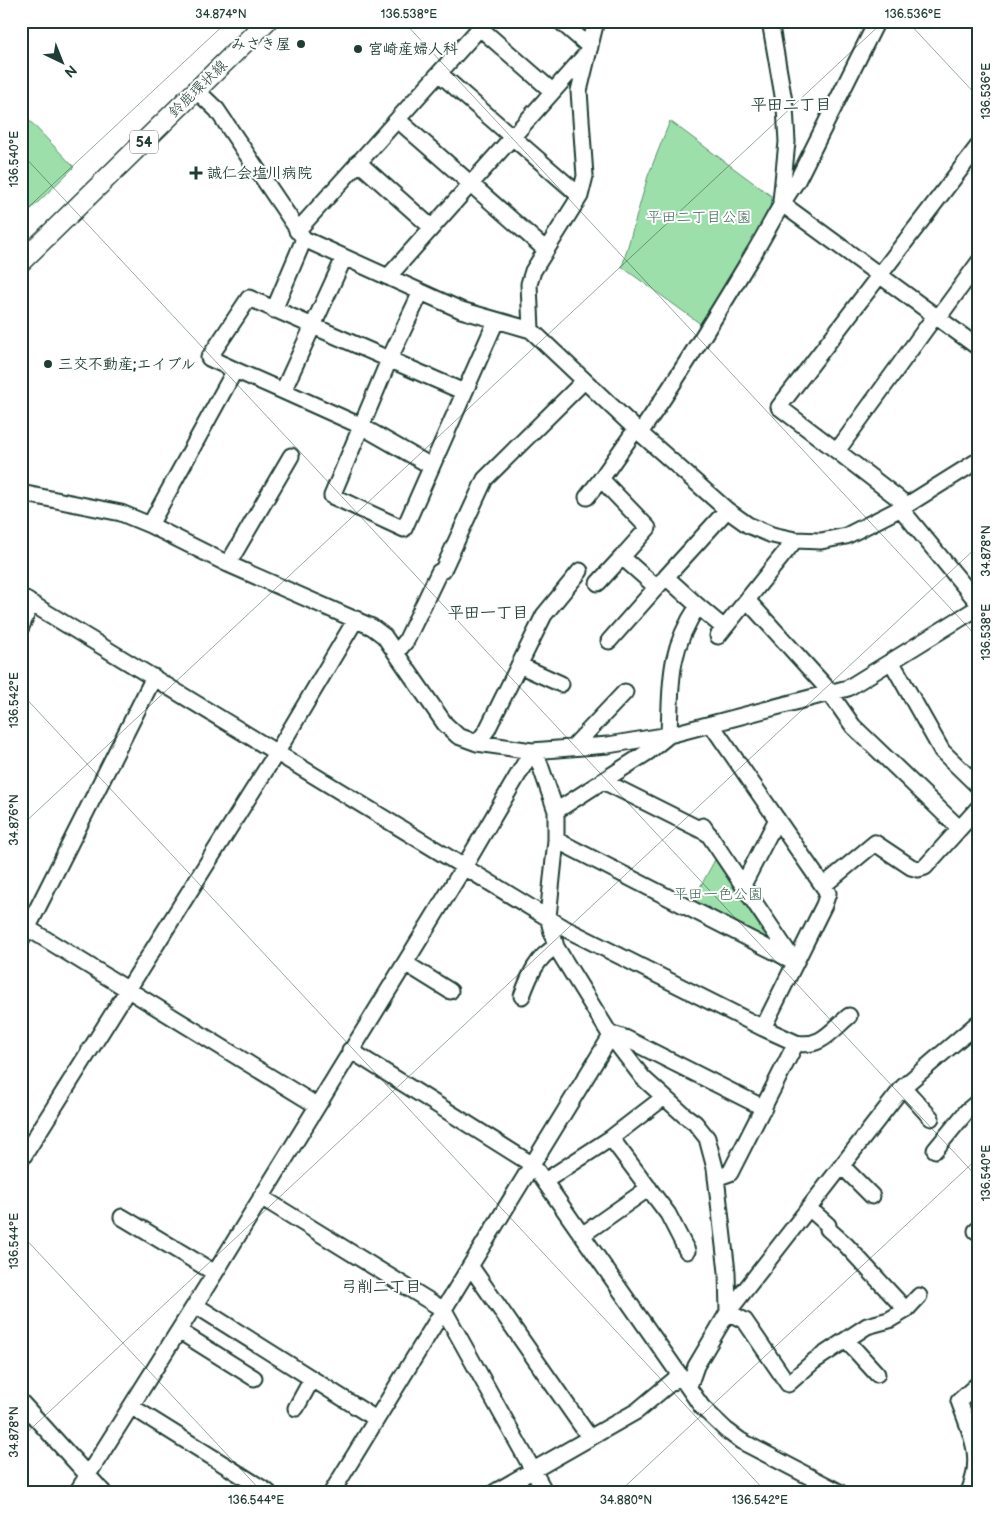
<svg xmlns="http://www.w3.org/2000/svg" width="1000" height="1513" font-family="'Balsamiq Sans','Klee One',sans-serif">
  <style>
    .green { fill: #9ddfaa; stroke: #5e8e6f }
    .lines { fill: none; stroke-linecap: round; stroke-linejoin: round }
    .minor-casing { stroke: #1f3d34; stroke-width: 19 }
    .major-casing { stroke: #1f3d34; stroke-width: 22 }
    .minor { stroke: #fff; stroke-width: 15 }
    .major { stroke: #fff; stroke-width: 19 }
    .ticks { fill: none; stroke: #1f3d34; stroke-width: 1; stroke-opacity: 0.45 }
    .poi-dot { fill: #1f3d34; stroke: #fff; stroke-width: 2 }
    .labels { text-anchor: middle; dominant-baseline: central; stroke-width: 4; stroke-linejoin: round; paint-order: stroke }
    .shield { fill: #fff; stroke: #627771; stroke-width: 1 }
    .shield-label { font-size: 14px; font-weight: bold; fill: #1f3d34 }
    .poi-label { font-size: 15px; font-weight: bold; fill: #1f3d34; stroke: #fff; text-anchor: start }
    .street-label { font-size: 15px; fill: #1f3d34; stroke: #fff }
    .park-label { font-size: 15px; fill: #3e6652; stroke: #fff }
    .neighbourhood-label { font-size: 16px; font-weight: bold; fill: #1f3d34; stroke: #fff }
    .neatline { fill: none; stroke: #1f3d34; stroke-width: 2 }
    .ticks-label { font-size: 12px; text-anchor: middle; fill: #1f3d34 }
  </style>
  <rect width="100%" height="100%" fill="#fff"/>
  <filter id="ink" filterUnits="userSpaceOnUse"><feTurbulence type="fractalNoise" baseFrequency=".02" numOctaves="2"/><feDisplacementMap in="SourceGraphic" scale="10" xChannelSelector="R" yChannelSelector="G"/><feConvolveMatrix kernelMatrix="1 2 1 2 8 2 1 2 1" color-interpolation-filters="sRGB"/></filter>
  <g filter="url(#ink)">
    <path class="green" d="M 25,116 L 74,167 L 23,217 L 21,119 Z
      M 670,121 L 774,198 L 768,217 L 702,325 L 622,267 L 648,176 Z
      M 717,856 L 770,937 L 767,942 L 692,902 Z"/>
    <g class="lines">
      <g class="minor-casing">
        <path id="minor" d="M 560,21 L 590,47
          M 770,21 L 785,107 L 787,142 L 781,201
          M 480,28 L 552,91
          M 440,74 L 580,196
          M 196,90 L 217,110 L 304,239 L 461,310 L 531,330 L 640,433 L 727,510 L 748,525 L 772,535 L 795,540 L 821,541 L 846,536 L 907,505 L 979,460
          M 398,120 L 546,250
          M 358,162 L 431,227
          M 781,203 L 979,348
          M 297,231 L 486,21
          M 388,277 L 588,52
          M 421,292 L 389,360 L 332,496 L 404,529 L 496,321
          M 274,310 L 304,239
          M 935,316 L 837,451 L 779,407 L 979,145
          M 938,318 L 979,262
          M 531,330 L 529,284 L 533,271 L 580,196 L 585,176 L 579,91 L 596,21
          M 235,370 L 209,358 L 249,298 L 464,392
          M 283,391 L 361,426 L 431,466
          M 636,429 L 601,479 L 648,528 L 622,557 L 656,587
          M 640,433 C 680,375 716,316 752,256 C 768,231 779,205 797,181 L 877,21
          M 837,451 L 907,505
          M 21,493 L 121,513 L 150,525 L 228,564 L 372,627 L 384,636 L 445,724 L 458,736 L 477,743 L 532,751 L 608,745 L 669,735 L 848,688 L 979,607
          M 587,497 L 601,479
          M 901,509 L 979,604
          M 150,525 L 235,370 L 283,391 L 344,258
          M 228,564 L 291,456
          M 598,583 L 622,557
          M 21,597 L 566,929 L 763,1028
          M 747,600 L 825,686 L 853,726 L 959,828
          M 698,606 L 724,628
          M 21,627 L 31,603
          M 718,636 L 795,540
          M 609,641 L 663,580
          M 396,653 L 406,641 L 439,572 L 443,570 L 485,479 L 584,381
          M 891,661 L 942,751 L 979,787
          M 519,665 L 561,684
          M 711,724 L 828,893 L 824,905 L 763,1028 L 796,1043 L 730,1173 L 716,1178
          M 477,743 L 487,730 L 544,615 L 580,571
          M 572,748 L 625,692
          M 532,751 L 539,762 L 556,811 L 556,840 L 548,917 L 556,947 L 611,1036 L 643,1078 L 684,1115 L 695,1123 L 707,1138 L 715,1168 L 727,1272 L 728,1312
          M 603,781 L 709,834
          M 556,811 L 648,752 L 669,735 C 671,682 668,651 698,606 L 666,577 L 727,510
          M 703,826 L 794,961
          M 556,840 L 795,962
          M 743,885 L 777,819
          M 823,886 L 875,843 L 911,867 L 918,869 L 925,867 L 979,807
          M 21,924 L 316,1105
          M 21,941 L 154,677
          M 405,963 L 450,991
          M 522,996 C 529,977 537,956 556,947
          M 611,1036 L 616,1035 L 625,1038 L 764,1108
          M 796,1043 C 821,1048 831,1031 849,1016
          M 350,1050 L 533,1165 L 702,1407 L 726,1430 L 741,1441 L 839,1492
          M 903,1087 L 931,1118
          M 611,1138 L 668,1214 L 687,1251
          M 935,1150 L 967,1111 L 979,1101
          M 21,1160 L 277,752 L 356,619
          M 842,1166 L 872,1196
          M 545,1181 L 611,1138 L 663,1098
          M 261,1197 L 444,1310 L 545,1492
          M 810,1209 L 828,1225 L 828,1229 L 846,1245 L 906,1310
          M 122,1217 L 215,1273
          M 976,1231 L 979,1229
          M 582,1235 L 649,1188
          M 471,1267 L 590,1438
          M 195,1305 L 376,1419
          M 728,1312 L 745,1321 L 788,1384 L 814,1361 L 867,1326 L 889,1320 L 906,1310 L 919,1296
          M 179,1331 L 254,1378
          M 846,1340 L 877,1374
          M 689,1386 L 696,1366 L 728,1312 L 903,1087 L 979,1022
          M 21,1402 L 103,1492
          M 132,1407 L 268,1492
          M 296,1408 L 312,1379
          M 77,1492 L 215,1273 L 464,867 L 532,751
          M 332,1492 L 611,1036
          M 495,1492 L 637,1411 L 680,1375
          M 969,1492 C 984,1457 971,1434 959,1401 L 979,1383"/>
      </g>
      <g class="major-casing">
        <path id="major" d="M 21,262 L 267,21"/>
      </g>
      <use href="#minor" class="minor"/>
      <use href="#major" class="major"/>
    </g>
  </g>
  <path class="ticks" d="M 403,21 L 979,639M 907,21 L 979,98M 21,153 L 979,1179M 21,214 L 228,21M 21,693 L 766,1492M 21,826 L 884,21M 21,1234 L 262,1492M 21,1438 L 979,545M 619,1492 L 979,1157"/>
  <g class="poi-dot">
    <circle cx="301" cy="44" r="5"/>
    <circle cx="358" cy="49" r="5"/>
    <path d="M193.5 165.5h5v5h5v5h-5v5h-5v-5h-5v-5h5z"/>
    <circle cx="48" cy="364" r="5"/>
  </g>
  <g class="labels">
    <rect class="shield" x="130" y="130.5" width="28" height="23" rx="4"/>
    <g class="shield-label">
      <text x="144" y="142">54</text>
    </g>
    <g class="poi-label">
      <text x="291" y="44" text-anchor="end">みさき屋</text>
      <text x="368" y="49">宮崎産婦人科</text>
      <text x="207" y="173">誠仁会塩川病院</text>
      <text x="58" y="364">三交不動産;エイブル</text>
    </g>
    <g class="street-label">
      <text transform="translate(198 89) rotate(-44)">鈴鹿環状線</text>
    </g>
    <g class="park-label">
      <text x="699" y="217">平田二丁目公園</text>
      <text x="718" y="894">平田一色公園</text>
    </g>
    <g class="neighbourhood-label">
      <text x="791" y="105">平田二丁目</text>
      <text x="488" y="613">平田一丁目</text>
      <text x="381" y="1287">弓削二丁目</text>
    </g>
  </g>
  <rect width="1000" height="1513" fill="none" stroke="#fff" stroke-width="55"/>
  <g transform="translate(62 62) rotate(137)" stroke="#ffffff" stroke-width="4" paint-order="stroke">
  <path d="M0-4L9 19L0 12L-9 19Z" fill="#1f3d34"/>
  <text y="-8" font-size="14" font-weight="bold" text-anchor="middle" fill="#1f3d34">N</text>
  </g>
  <rect x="28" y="28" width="944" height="1458" class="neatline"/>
  <g class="ticks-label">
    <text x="221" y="18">34.874°N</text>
    <text x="409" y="18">136.538°E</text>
    <text x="913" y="18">136.536°E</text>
    <text transform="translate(986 91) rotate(-90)" y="4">136.536°E</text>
    <text transform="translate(14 159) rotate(-90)" y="4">136.540°E</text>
    <text transform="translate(986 551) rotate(-90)" y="4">34.878°N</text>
    <text transform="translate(986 632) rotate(-90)" y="4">136.538°E</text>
    <text transform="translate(14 700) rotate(-90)" y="4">136.542°E</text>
    <text transform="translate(14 820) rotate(-90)" y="4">34.876°N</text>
    <text transform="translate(986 1173) rotate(-90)" y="4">136.540°E</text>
    <text transform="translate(14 1241) rotate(-90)" y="4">136.544°E</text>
    <text transform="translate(14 1432) rotate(-90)" y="4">34.878°N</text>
    <text x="256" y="1504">136.544°E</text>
    <text x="626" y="1504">34.880°N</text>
    <text x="760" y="1504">136.542°E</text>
  </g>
</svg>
